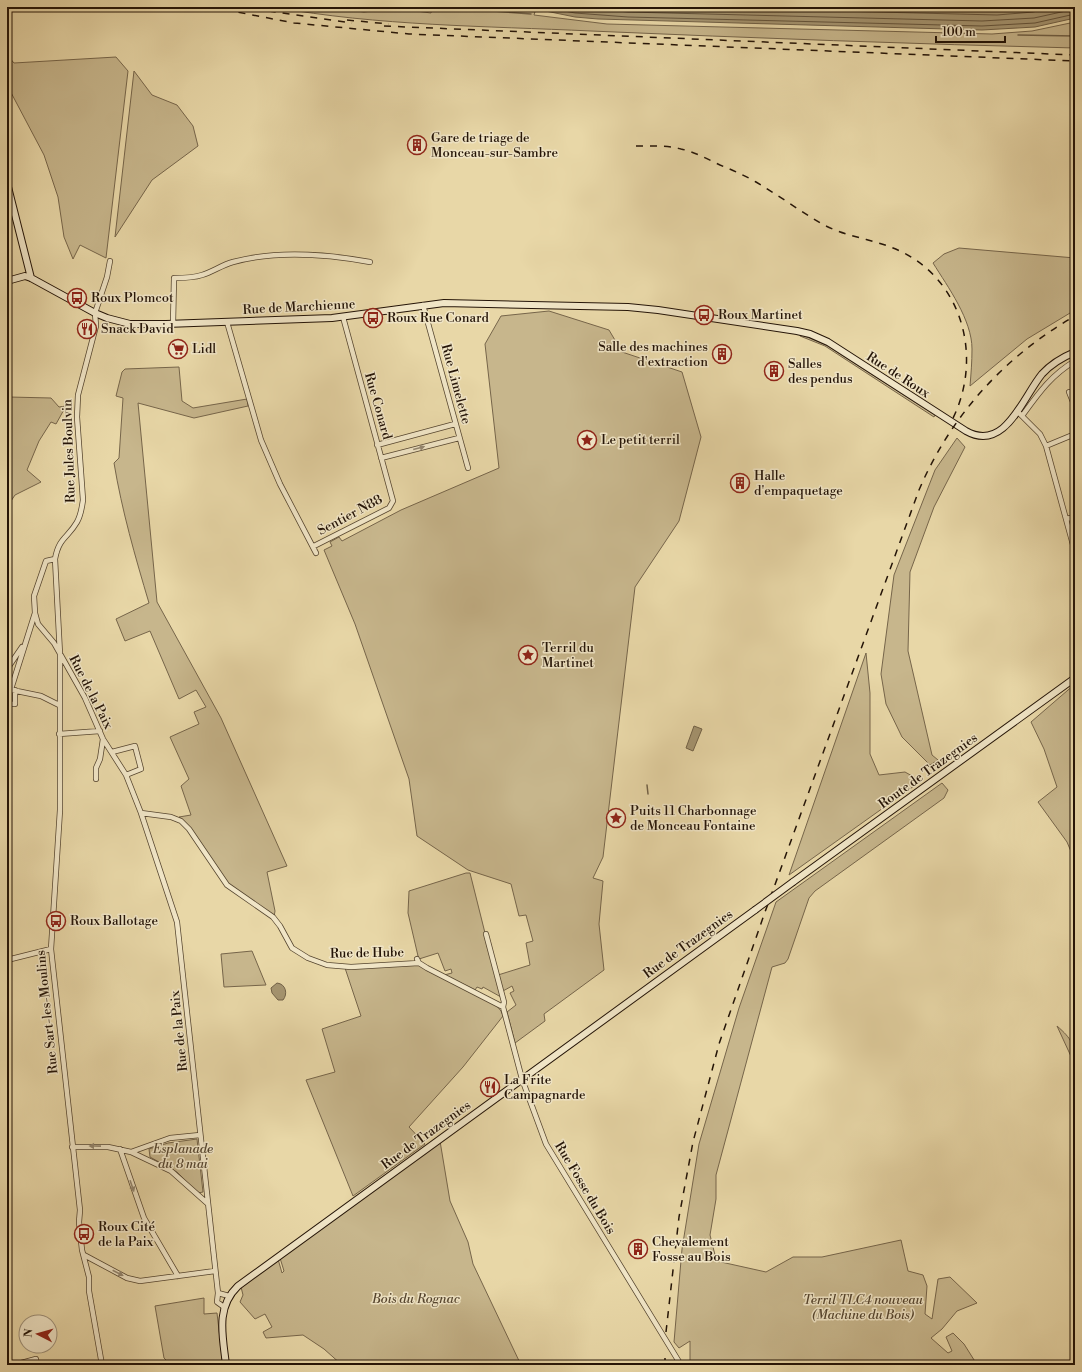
<svg xmlns="http://www.w3.org/2000/svg" width="1082" height="1372" font-family="'Libre Bodoni',serif">
  <style>
    .green { fill: #c7b68c; stroke: #76654a }
    .water { fill: #a59571; stroke: #716147 }
    .lines { fill: none; stroke-linecap: round; stroke-linejoin: round }
    .shore { stroke: #64543c; stroke-width: 1 }
    .stream { stroke: #716147; stroke-width: 1.5 }
    .street-casing { stroke: #55452f; stroke-width: 6 }
    .secondary-casing { stroke: #241407; stroke-width: 8 }
    .street { stroke: #f0e5c6; stroke-width: 4.5 }
    .secondary { stroke: #f0e5c6; stroke-width: 6 }
    .rail { stroke: #241407; stroke-width: 1.5; stroke-dasharray: 7 7; stroke-linecap: butt }
    .secondary-bridge-casing { stroke: #241407; stroke-width: 8; stroke-linecap: butt }
    .secondary-bridge { stroke: #f0e5c6; stroke-width: 6 }
    .oneway { fill: #948770 }
    .labels { text-anchor: middle; dominant-baseline: central; stroke-width: 3; stroke-linejoin: round; paint-order: stroke }
    .poi-label { font-size: 13px; fill: #241407; stroke: #f0e5c6; text-anchor: start }
    .street-label { font-size: 13px; fill: #241407; stroke: #f0e5c6 }
    .park-label { font-size: 13px; font-style: italic; fill: #55452f; stroke: #f0e5c6 }
  </style>
  <rect width="100%" height="100%" fill="#e8d7a7"/>
  <filter id="stains"><feTurbulence type="fractalNoise" baseFrequency=".005" numOctaves="4"/><feColorMatrix values="0 0 0 0 .2 0 0 0 0 .09 0 0 0 0 .02 0 0 0 .5 -.17"/></filter>
  <radialGradient id="worn" r=".72"><stop offset=".6" stop-color="#630" stop-opacity="0"/><stop offset="1" stop-color="#630" stop-opacity=".3"/></radialGradient>
  <path class="green" d="M 274,7 L 328,7 L 364,12 L 394,8 L 431,13 L 432,7 L 520,7 L 535,12 L 534,15 L 607,24 L 992,34 L 1032,31 L 1075,22 L 1075,48 C 914,44 753,38 591,31 C 486,26 378,26 274,7 Z
    M 7,55 L 14,63 L 116,57 L 128,71 L 106,258 L 80,245 L 73,259 L 64,237 L 58,197 L 44,155 L 7,85 Z
    M 134,71 L 152,95 L 177,105 L 193,126 L 198,146 L 152,180 L 115,237 Z
    M 959,248 L 1075,258 L 1075,310 L 1027,339 L 970,386 C 971,374 972,362 972,349 C 972,320 948,287 933,263 L 944,254 Z
    M 549,311 L 609,330 L 622,352 L 682,372 L 701,437 L 679,521 L 635,587 L 603,857 L 593,878 L 603,881 L 599,924 L 604,970 L 544,1014 L 545,1021 L 515,1043 L 507,1012 L 516,1005 L 510,993 L 514,991 L 512,986 L 503,991 L 498,975 L 530,965 L 526,943 L 533,941 L 526,915 L 519,916 L 511,884 L 468,870 L 417,836 L 409,779 L 355,624 L 324,550 L 332,546 L 330,542 L 339,537 L 342,541 L 401,510 L 499,468 L 485,344 L 501,316 Z
    M 800,334 L 826,345 L 935,415 L 934,417 L 825,346 L 800,336 Z
    M 179,367 L 182,401 L 193,408 L 247,399 L 248,406 L 194,418 L 138,403 L 157,602 L 221,718 L 287,866 L 267,872 L 275,911 L 274,917 L 225,882 L 183,820 L 179,817 L 191,815 L 181,786 L 189,779 L 170,737 L 199,724 L 194,712 L 206,707 L 196,690 L 179,699 L 150,631 L 125,641 L 116,619 L 149,603 C 135,556 122,511 114,463 L 119,458 L 123,398 L 116,396 L 122,372 L 125,369 Z
    M 9,397 L 51,398 L 59,407 L 66,406 L 56,424 L 51,422 L 39,441 L 27,470 L 41,482 L 15,495 L 7,507 L 7,402 Z
    M 957,438 L 965,447 L 934,507 L 910,572 L 908,651 L 932,755 L 938,760 L 930,765 L 902,737 L 886,704 L 881,674 L 894,575 L 935,470 Z
    M 866,653 L 870,693 L 870,754 L 879,775 L 905,772 L 921,781 L 789,875 Z
    M 1075,684 L 1075,861 L 1067,842 L 1038,802 L 1057,787 L 1044,749 L 1031,722 Z
    M 942,783 L 948,790 L 944,798 L 815,891 L 809,898 L 788,959 L 785,963 L 772,967 L 716,1175 L 716,1199 L 710,1235 L 715,1255 L 721,1262 L 766,1272 L 793,1257 L 822,1257 L 901,1240 L 908,1271 L 923,1275 L 927,1286 L 925,1314 L 932,1319 L 938,1279 L 950,1277 L 977,1303 L 957,1311 L 942,1329 L 931,1338 L 948,1353 L 952,1351 L 946,1337 L 953,1333 L 964,1344 L 976,1363 L 974,1365 L 690,1365 L 690,1341 L 679,1348 L 674,1342 L 682,1249 L 699,1144 L 739,1008 L 776,902 Z
    M 466,873 L 470,873 L 501,997 L 483,987 L 482,989 L 477,987 L 475,990 L 444,975 L 452,973 L 451,969 L 445,971 L 438,953 L 419,959 L 418,956 L 408,913 L 409,891 Z
    M 252,951 L 266,985 L 224,987 L 221,954 Z
    M 418,965 L 495,1004 L 501,1011 L 503,1016 L 463,1067 L 409,1127 L 425,1144 L 353,1196 L 306,1080 L 335,1072 L 322,1029 L 361,1016 L 345,968 Z
    M 1057,1026 C 1072,1039 1075,1045 1075,1065 Z
    M 197,1139 L 203,1192 L 198,1193 L 177,1172 L 150,1157 L 149,1149 L 168,1143 Z
    M 440,1141 L 450,1201 L 468,1242 L 473,1264 L 521,1365 L 342,1365 L 324,1349 L 303,1335 L 266,1338 L 263,1332 L 272,1327 L 265,1314 L 255,1319 L 240,1302 L 243,1295 L 241,1287 L 278,1259 L 282,1273 L 284,1271 L 280,1258 Z
    M 204,1298 L 204,1314 L 217,1313 L 223,1365 L 171,1365 L 164,1358 L 155,1306 Z"/>
  <path class="water" d="M 526,7 L 1075,7 L 1075,18 L 1035,27 L 982,30 L 598,19 L 575,17 Z
    M 694,726 L 702,729 L 693,751 L 686,748 Z
    M 277,983 C 286,984 288,994 283,1000 L 278,1000 L 272,993 L 271,988 Z"/>
  <g class="lines">
    <path class="shore" d="M 543,7 L 575,13 L 628,17 L 982,26 L 1035,23 L 1075,14
      M 570,7 L 628,12 L 982,21 L 1034,18 L 1075,9
      M 678,7 L 997,15 L 1033,12 L 1055,7"/>
    <path class="stream" d="M 482,7 L 493,11 L 531,14
      M 1018,35 L 1075,36
      M 647,785 L 648,794"/>
    <g class="street-casing">
      <path id="street" d="M 423,305 L 468,468
        M 227,322 L 261,440 L 280,484 L 316,553
        M 173,324 L 174,278 C 184,278 193,278 202,275 C 212,272 222,265 233,262 C 277,250 326,254 370,262
        M 1069,392 L 1075,407
        M 1017,411 L 1040,434 L 1046,446 L 1075,552
        M 1022,416 C 1038,394 1051,375 1075,361
        M 377,445 L 455,424
        M 1046,446 L 1075,434
        M 381,458 L 459,438
        M 1074,466 L 1075,465
        M 1066,519 L 1075,517
        M 314,546 L 389,508 L 393,501 L 343,317
        M 55,559 L 46,561 L 34,596 L 35,613 L 38,624 L 54,643 L 85,698 L 103,739 L 126,775 L 141,813 L 177,922 L 218,1293
        M 7,669 L 22,647
        M 7,689 L 41,696 L 59,705
        M 11,689 L 35,613
        M 7,704 L 15,704 L 15,690
        M 59,734 L 100,731
        M 112,752 L 135,746 L 141,769 L 126,775
        M 96,779 L 96,768 L 100,759 L 103,739
        M 141,813 L 171,817 L 181,821 L 189,829 L 227,885 L 273,917 L 280,926 L 292,948 L 308,958 L 327,965 L 351,967 L 419,963
        M 486,934 L 504,1002 L 503,1007 L 522,1079 L 546,1144 L 681,1365
        M 417,959 L 419,963 L 427,968 L 503,1007
        M 7,960 L 51,949
        M 72,1147 L 108,1147 L 131,1152 L 170,1138 L 200,1135
        M 120,1149 L 144,1218 L 178,1276
        M 131,1152 L 171,1171 L 207,1203
        M 84,1255 L 127,1278 L 140,1281 L 215,1271
        M 224,1307 L 217,1302 L 218,1293 L 229,1296
        M 14,1365 L 36,1359 L 37,1365
        M 102,1365 L 89,1291 L 89,1277 L 82,1250 L 79,1222 L 80,1210 L 51,949 L 60,810 L 60,654 L 55,559 C 59,537 68,538 77,522 C 81,515 82,507 83,500 L 77,417 L 78,395 L 96,326 L 95,313 L 107,277 L 110,261"/>
    </g>
    <g class="secondary-casing">
      <path id="secondary" d="M 7,183 L 31,278
        M 7,281 L 25,276 L 31,278 L 95,313 L 107,318 L 130,324 L 166,324 L 332,318 L 444,303 L 628,307 L 658,310 L 797,331 L 810,334 L 828,342 L 966,431 C 1005,453 1023,397 1042,374 C 1051,364 1063,357 1075,352
        M 793,882 L 1075,678
        M 226,1365 C 223,1337 215,1308 238,1286 L 755,910"/>
    </g>
    <use href="#street" class="street"/>
    <use href="#secondary" class="secondary"/>
    <path class="rail" d="M 211,7 L 294,23 L 409,34 L 1075,61
      M 241,7 L 352,23
      M 347,20 L 389,24
      M 384,26 L 1075,55
      M 636,146 C 651,146 666,145 681,149 C 695,152 707,159 720,165 C 732,170 744,175 756,182 C 778,195 800,211 822,224 C 848,238 876,239 902,252 C 965,283 983,362 951,422
      M 666,1332 L 679,1217 L 693,1142 L 719,1044 L 765,912 L 919,490 C 951,415 1005,356 1075,316
      M 665,1365 L 665,1354"/>
    <g class="secondary-bridge-casing">
      <path id="secondary-bridge" d="M 755,910 L 793,882"/>
    </g>
    <use href="#secondary-bridge" class="secondary-bridge"/>
  </g>
  <defs><path id="oneway-solid" d="M-6-.8H1V-3.2L6.5 0L1 3.2V.8H-6Z"/></defs>
  <g class="oneway">
    <use href="#oneway-solid" transform="translate(419 448) rotate(-15)"/>
    <use href="#oneway-solid" transform="translate(95 1146) rotate(-179)"/>
    <use href="#oneway-solid" transform="translate(132 1186) rotate(71)"/>
    <use href="#oneway-solid" transform="translate(118 1273) rotate(27)"/>
  </g>
  <defs>
    <g id="building-ring" transform="scale(1)"><circle r="9.5" fill="#f0e5c6" stroke="#8f2418" stroke-width="1.5"/><path d="M-4-6H4V6H1V3H-1V6H-4ZM-2.5-4.3h1.7v1.8h-1.7ZM.8-4.3h1.7v1.8H.8ZM-2.5-1h1.7V.8h-1.7ZM.8-1h1.7V.8H.8Z" fill="#8f2418"/></g>
    <g id="bus-ring" transform="scale(1)"><circle r="9.5" fill="#f0e5c6" stroke="#8f2418" stroke-width="1.5"/><path d="M-5-6H5V4H4V6H2V4H-2V6H-4V4H-5ZM-3.5-4V0h7V-4ZM-3.5 1.2v1.5H-2V1.2ZM2 1.2v1.5H3.5V1.2Z" fill="#8f2418"/></g>
    <g id="restaurant-ring" transform="scale(1)"><circle r="9.5" fill="#f0e5c6" stroke="#8f2418" stroke-width="1.5"/><path d="M-5-6h1v4h1v-4h1v4h1v-4h1v5L-1.5 .5V6h-2V.5L-5-1ZM5-6V6H3V1.5H1.5Q1.5-4 5-6Z" fill="#8f2418"/></g>
    <g id="supermarket-ring" transform="scale(1)"><circle r="9.5" fill="#f0e5c6" stroke="#8f2418" stroke-width="1.5"/><path d="M-6-5.5h2.5l.6 2H6L4.5 2H-2.5L-4.4-4H-6ZM-1.5 3.2a1.3 1.3 0 1 0 .1 0ZM3 3.2a1.3 1.3 0 1 0 .1 0Z" fill="#8f2418"/></g>
    <g id="sight-ring" transform="scale(1)"><circle r="9.5" fill="#f0e5c6" stroke="#8f2418" stroke-width="1.5"/><path d="M0-6L1.8-2.2L6-1.7L2.9 1.2L3.7 5.4L0 3.3L-3.7 5.4L-2.9 1.2L-6-1.7L-1.8-2.2Z" fill="#8f2418"/></g>
  </defs>
  <g fill-rule="evenodd">
    <use href="#building-ring" x="417" y="145"/>
    <use href="#bus-ring" x="77" y="298"/>
    <use href="#bus-ring" x="704" y="315"/>
    <use href="#bus-ring" x="373" y="318"/>
    <use href="#restaurant-ring" x="87" y="329"/>
    <use href="#supermarket-ring" x="178" y="349"/>
    <use href="#building-ring" x="722" y="354"/>
    <use href="#building-ring" x="774" y="371"/>
    <use href="#sight-ring" x="587" y="440"/>
    <use href="#building-ring" x="740" y="483"/>
    <use href="#sight-ring" x="528" y="655"/>
    <use href="#sight-ring" x="616" y="818"/>
    <use href="#bus-ring" x="56" y="921"/>
    <use href="#restaurant-ring" x="490" y="1087"/>
    <use href="#bus-ring" x="84" y="1234"/>
    <use href="#building-ring" x="638" y="1249"/>
  </g>
  <g class="labels">
    <g class="poi-label">
      <text x="431" y="138">Gare de triage de<tspan x="431" dy="15">Monceau-sur-Sambre</tspan></text>
      <text x="91" y="298">Roux Plomcot</text>
      <text x="718" y="315">Roux Martinet</text>
      <text x="387" y="318">Roux Rue Conard</text>
      <text x="101" y="329">Snack David</text>
      <text x="708" y="347" text-anchor="end">Salle des machines<tspan x="708" dy="15">d'extraction</tspan></text>
      <text x="192" y="349">Lidl</text>
      <text x="788" y="364">Salles<tspan x="788" dy="15">des pendus</tspan></text>
      <text x="601" y="440">Le petit terril</text>
      <text x="754" y="476">Halle<tspan x="754" dy="15">d'empaquetage</tspan></text>
      <text x="542" y="648">Terril du<tspan x="542" dy="15">Martinet</tspan></text>
      <text x="630" y="811">Puits 11 Charbonnage<tspan x="630" dy="15">de Monceau Fontaine</tspan></text>
      <text x="70" y="921">Roux Ballotage</text>
      <text x="504" y="1080">La Frite<tspan x="504" dy="15">Campagnarde</tspan></text>
      <text x="98" y="1227">Roux Cité<tspan x="98" dy="15">de la Paix</tspan></text>
      <text x="652" y="1242">Chevalement<tspan x="652" dy="15">Fosse au Bois</tspan></text>
    </g>
    <g class="street-label">
      <text transform="translate(299 307) rotate(-3)">Rue de Marchienne</text>
      <text transform="translate(898 375) rotate(33)">Rue de Roux</text>
      <text transform="translate(456 384) rotate(75)">Rue Limelette</text>
      <text transform="translate(378 406) rotate(74)">Rue Conard</text>
      <text transform="translate(69 451) rotate(-92)">Rue Jules Boulvin</text>
      <text transform="translate(350 515) rotate(-28)">Sentier N88</text>
      <text transform="translate(91 692) rotate(63)">Rue de la Paix</text>
      <text transform="translate(928 771) rotate(-36)">Route de Trazegnies</text>
      <text transform="translate(688 944) rotate(-36)">Rue de Trazegnies</text>
      <text transform="translate(367 953) rotate(-1)">Rue de Hube</text>
      <text transform="translate(47 1012) rotate(-96)">Rue Sart-les-Moulins</text>
      <text transform="translate(179 1031) rotate(-96)">Rue de la Paix</text>
      <text transform="translate(426 1135) rotate(-36)">Rue de Trazegnies</text>
      <text transform="translate(585 1188) rotate(59)">Rue Fosse du Bois</text>
    </g>
    <g class="park-label">
      <text x="183" y="1149">Esplanade<tspan x="183" dy="15">du 8 mai</tspan></text>
      <text x="416" y="1299">Bois du Rognac</text>
      <text x="863" y="1300">Terril TLC4 nouveau<tspan x="863" dy="15">(Machine du Bois)</tspan></text>
    </g>
  </g>
  <rect width="1082" height="1372" fill="none" stroke="#e8d7a7" stroke-width="24"/>
  <rect x="8" y="8" width="1066" height="1356" fill="none" stroke="#241407" stroke-width="2"/>
  <rect x="12" y="12" width="1058" height="1348" fill="none" stroke="#241407"/>
  <g transform="translate(38 1334) rotate(276)"><circle r="19" fill="#f0e5c6" stroke="#9e917a"/>
  <path d="M0-3L7 15L0 10L-7 15Z" fill="#8f2418"/>
  <text y="-6" font-size="11" font-weight="bold" text-anchor="middle" fill="#241407">N</text>
  </g>
  <path d="M936 36v6h69v-6" fill="none" stroke="#241407" stroke-width="2"/>
  <text x="942" y="36" font-size="12" fill="#241407" stroke="#f0e5c6" stroke-width="3" paint-order="stroke">100 m</text>
  <rect width="100%" height="100%" filter="url(#stains)"/>
  <rect width="100%" height="100%" fill="url(#worn)"/>
</svg>
